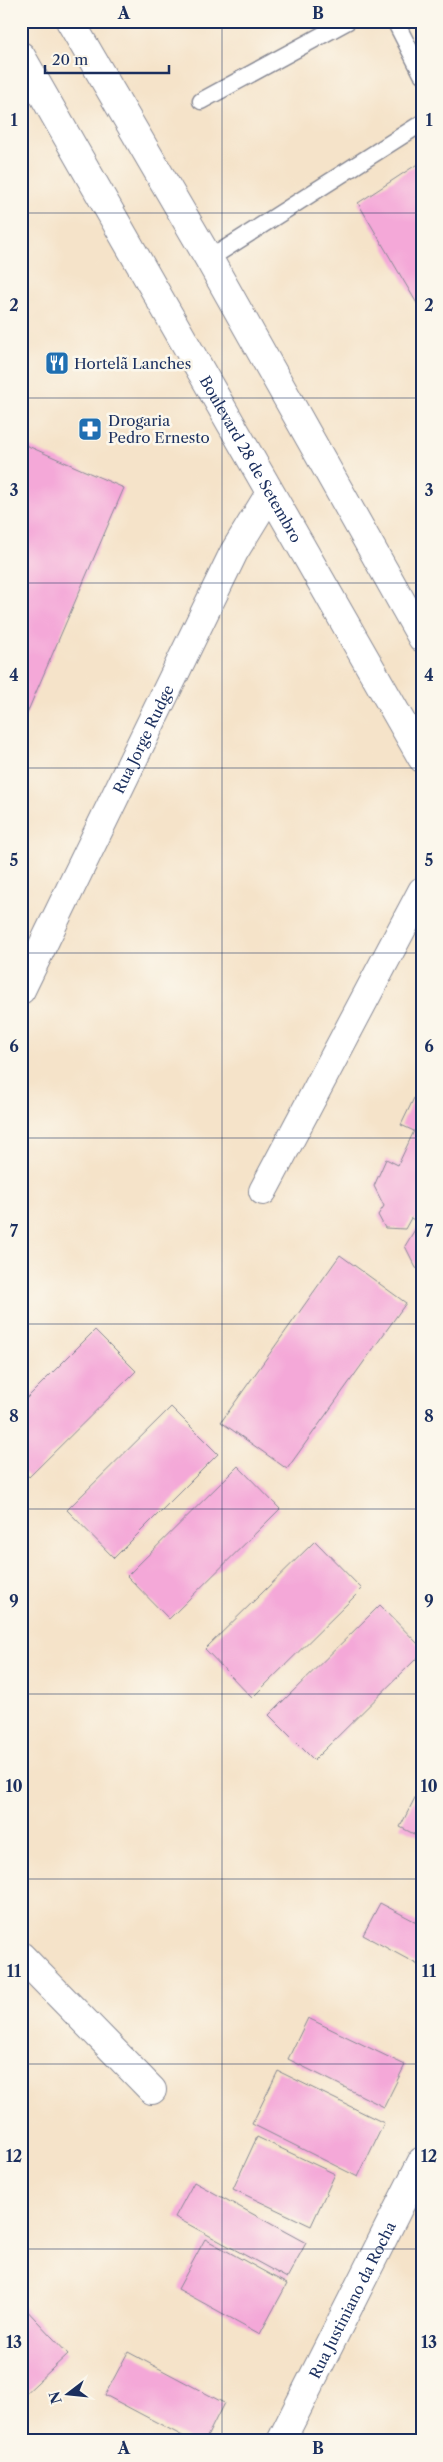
<svg xmlns="http://www.w3.org/2000/svg" width="443" height="2462" font-family="'Libre Caslon Text',serif">
  <style>
    .building { fill: #f4a8d8 }
    .lines { fill: none; stroke-linecap: round; stroke-linejoin: round }
    .lane-casing { stroke: #888994; stroke-width: 19 }
    .street-casing { stroke: #888994; stroke-width: 30 }
    .primary-casing { stroke: #888994; stroke-width: 30 }
    .lane { stroke: #fff; stroke-width: 16 }
    .street { stroke: #fff; stroke-width: 28 }
    .primary { stroke: #fff; stroke-width: 28 }
    .grid { fill: none; stroke: #1b2f5e; stroke-width: 1; stroke-opacity: 0.55 }
    .labels { text-anchor: middle; dominant-baseline: central; stroke-width: 5; stroke-linejoin: round; paint-order: stroke }
    .poi-label { font-size: 15px; fill: #1b2f5e; stroke: #fbf7ec; text-anchor: start }
    .street-label { font-size: 15px; fill: #1b2f5e; stroke: #fbf7ec }
    .neatline { fill: none; stroke: #1b2f5e; stroke-width: 2 }
    .grid-label { font-size: 16px; text-anchor: middle; font-weight: bold; fill: #1b2f5e }
  </style>
  <rect width="100%" height="100%" fill="#fbf7ec"/>
  <filter id="ink" filterUnits="userSpaceOnUse"><feTurbulence type="fractalNoise" baseFrequency=".02" numOctaves="2"/><feDisplacementMap in="SourceGraphic" scale="10" xChannelSelector="R" yChannelSelector="G"/><feConvolveMatrix kernelMatrix="1 2 1 2 8 2 1 2 1" color-interpolation-filters="sRGB"/></filter>
  <filter id="wash" filterUnits="userSpaceOnUse"><feTurbulence type="fractalNoise" baseFrequency=".0096" numOctaves="4" result="noise"/><feDisplacementMap in="SourceGraphic" scale="20" xChannelSelector="R" yChannelSelector="G"/><feGaussianBlur stdDeviation="1.12" result="paint"/><feColorMatrix in="noise" values="0 0 0 0 0 0 0 0 0 0 0 0 0 0 0 0 0 1.4 0 .05"/><feComposite in="paint" operator="in"/></filter>
  <g filter="url(#wash)">
    <rect width="100%" height="100%" fill="#f5e3c9"/>
    <g id="blocks">
      <path class="building" d="M 422,161 L 422,312 L 358,203 Z
        M 21,443 L 124,488 L 21,727 Z
        M 414,1098 L 422,1102 L 422,1271 L 416,1268 L 405,1246 L 419,1223 L 411,1218 L 405,1229 L 385,1228 L 378,1215 L 384,1206 L 374,1186 L 386,1159 L 398,1165 L 414,1131 L 401,1125 Z
        M 340,1255 L 406,1303 L 287,1469 L 221,1422 Z
        M 95,1330 L 136,1371 L 29,1477 L 21,1469 L 21,1404 Z
        M 171,1407 L 218,1454 L 114,1558 L 67,1510 Z
        M 238,1466 L 280,1509 L 169,1619 L 127,1576 Z
        M 315,1541 L 362,1589 L 252,1698 L 205,1649 Z
        M 380,1605 L 422,1648 L 422,1653 L 314,1760 L 269,1715 Z
        M 420,1788 L 422,1788 L 422,1838 L 400,1827 Z
        M 380,1903 L 422,1925 L 422,1967 L 363,1935 Z
        M 308,2018 L 405,2065 L 384,2107 L 288,2059 Z
        M 278,2071 L 384,2123 L 358,2177 L 252,2124 Z
        M 257,2137 L 335,2174 L 311,2226 L 233,2189 Z
        M 194,2182 L 306,2243 L 287,2278 L 175,2217 Z
        M 205,2239 L 287,2284 L 260,2334 L 178,2289 Z
        M 21,2304 L 68,2354 L 21,2398 Z
        M 128,2352 L 224,2403 L 205,2441 L 192,2441 L 105,2395 Z"/>
    </g>
  </g>
  <g filter="url(#ink)">
    <use href="#blocks" fill-opacity="0" stroke="#888994" stroke-width="1"/>
    <g class="lines">
      <g class="lane-casing">
        <path id="lane" d="M 395,21 L 422,74
          M 201,101 L 348,21
          M 209,259 L 422,123"/>
      </g>
      <g class="street-casing">
        <g id="street">
          <path id="s1" d="M 21,990 L 234,552 L 270,493"/>
          <path d="M 263,1191 L 422,891"/>
          <path d="M 21,1956 L 152,2090"/>
          <path id="s2" d="M 281,2441 L 422,2161"/>
        </g>
      </g>
      <g class="primary-casing">
        <g id="primary">
          <path d="M 70,21 L 209,259 L 422,638"/>
          <path id="s3" d="M 21,56 L 422,758"/>
        </g>
      </g>
      <use href="#lane" class="lane"/>
      <use href="#street" class="street"/>
      <use href="#primary" class="primary"/>
    </g>
  </g>
  <path class="grid" d="M 222,21 L 222,2441M 21,213 L 422,213M 21,398 L 422,398M 21,583 L 422,583M 21,768 L 422,768M 21,953 L 422,953M 21,1138 L 422,1138M 21,1324 L 422,1324M 21,1509 L 422,1509M 21,1694 L 422,1694M 21,1879 L 422,1879M 21,2064 L 422,2064M 21,2249 L 422,2249"/>
  <defs>
    <g id="restaurant-square" transform="scale(1.25)"><rect x="-9" y="-9" width="18" height="18" rx="4" fill="#1f6fb2" stroke="#fbf7ec"/><path d="M-5-6h1v4h1v-4h1v4h1v-4h1v5L-1.5 .5V6h-2V.5L-5-1ZM5-6V6H3V1.5H1.5Q1.5-4 5-6Z" fill="#fff"/></g>
    <g id="pharmacy-square" transform="scale(1.25)"><rect x="-9" y="-9" width="18" height="18" rx="4" fill="#1f6fb2" stroke="#fbf7ec"/><path d="M-2-6h4v4h4v4h-4v4h-4v-4h-4v-4h4Z" fill="#fff"/></g>
  </defs>
  <g fill-rule="evenodd">
    <use href="#restaurant-square" x="57" y="363"/>
    <use href="#pharmacy-square" x="90" y="429"/>
  </g>
  <g class="labels">
    <g class="poi-label">
      <text x="74" y="363">Hortelã Lanches</text>
      <text x="108" y="420">Drogaria<tspan x="108" dy="17">Pedro Ernesto</tspan></text>
    </g>
    <g class="street-label">
      <text stroke="none"><textPath href="#s3" startOffset="464">Boulevard 28 de Setembro</textPath></text>
      <text stroke="none"><textPath href="#s1" startOffset="279">Rua Jorge Rudge</textPath></text>
      <text stroke="none"><textPath href="#s2" startOffset="158">Rua Justiniano da Rocha</textPath></text>
    </g>
  </g>
  <rect width="443" height="2462" fill="none" stroke="#fbf7ec" stroke-width="55"/>
  <g transform="translate(68 2394) rotate(254)" stroke="#fbf7ec" stroke-width="4" paint-order="stroke">
  <path d="M0-4L9 19L0 12L-9 19Z" fill="#1b2f5e"/>
  <text y="-8" font-size="14" font-weight="bold" text-anchor="middle" fill="#1b2f5e">N</text>
  </g>
  <path d="M45 65v8h124v-8" fill="none" stroke="#1b2f5e" stroke-width="2.5"/>
  <text x="52" y="65" font-size="15" fill="#1b2f5e" stroke="#fbf7ec" stroke-width="4" paint-order="stroke">20 m</text>
  <rect x="28" y="28" width="388" height="2406" class="neatline"/>
  <g class="grid-label">
    <text x="124" y="19">A</text>
    <text x="318" y="19">B</text>
    <text x="14" y="126">1</text>
    <text x="429" y="126">1</text>
    <text x="14" y="311">2</text>
    <text x="429" y="311">2</text>
    <text x="14" y="496">3</text>
    <text x="429" y="496">3</text>
    <text x="14" y="681">4</text>
    <text x="429" y="681">4</text>
    <text x="14" y="866">5</text>
    <text x="429" y="866">5</text>
    <text x="14" y="1052">6</text>
    <text x="429" y="1052">6</text>
    <text x="14" y="1237">7</text>
    <text x="429" y="1237">7</text>
    <text x="14" y="1422">8</text>
    <text x="429" y="1422">8</text>
    <text x="14" y="1607">9</text>
    <text x="429" y="1607">9</text>
    <text x="14" y="1792">10</text>
    <text x="429" y="1792">10</text>
    <text x="14" y="1977">11</text>
    <text x="429" y="1977">11</text>
    <text x="14" y="2162">12</text>
    <text x="429" y="2162">12</text>
    <text x="14" y="2348">13</text>
    <text x="429" y="2348">13</text>
    <text x="124" y="2454">A</text>
    <text x="318" y="2454">B</text>
  </g>
</svg>
